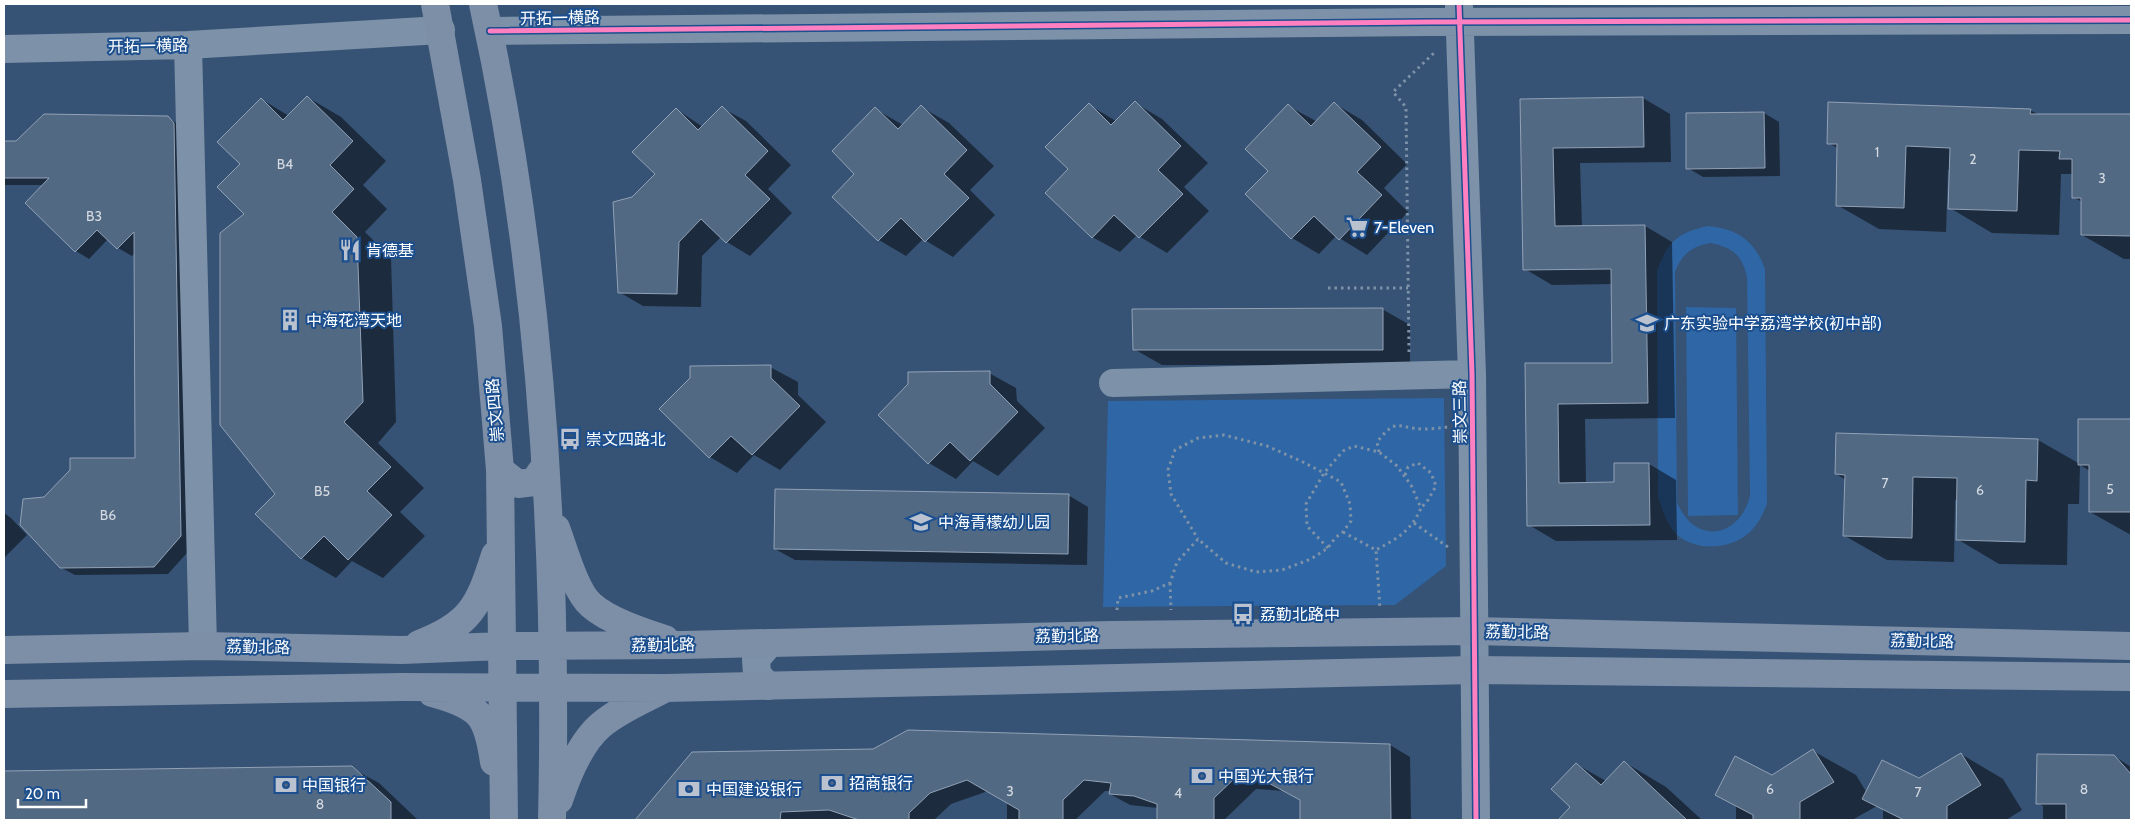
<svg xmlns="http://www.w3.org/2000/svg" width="2135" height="824" font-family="Cabin,'Noto Sans SC',sans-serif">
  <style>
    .green { fill: #2f66a5; fill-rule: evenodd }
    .shadow { fill: #0007 }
    .building { fill: #526984; stroke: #92a2b6 }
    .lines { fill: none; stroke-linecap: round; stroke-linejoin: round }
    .path { stroke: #7d92a8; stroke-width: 3; stroke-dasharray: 2.5 4; stroke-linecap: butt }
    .minor { stroke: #7d92a8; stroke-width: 28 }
    .major { stroke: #7d8ea7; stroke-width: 28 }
    .cycleway-casing { stroke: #1b4f8f; stroke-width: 8 }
    .cycleway { stroke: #ff80c0; stroke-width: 5 }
    .labels { text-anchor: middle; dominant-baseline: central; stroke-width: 4; stroke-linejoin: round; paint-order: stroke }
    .number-label { font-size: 14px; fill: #d4dae0 }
    .street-label { font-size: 16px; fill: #fff; stroke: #1b4f8f }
    .poi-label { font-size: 16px; fill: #fff; stroke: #1b4f8f; text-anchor: start }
  </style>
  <rect width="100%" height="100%" fill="#365274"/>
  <path class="green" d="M 1708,226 C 1738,229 1755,241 1765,269 L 1767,504 C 1763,514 1759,523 1751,531 C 1732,550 1694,553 1674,532 C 1666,522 1662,509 1658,497 L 1657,271 C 1668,241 1677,233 1708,226 ZM 1711,243 C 1733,248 1742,255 1747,277 L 1750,496 C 1739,539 1694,545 1677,502 L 1675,272 C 1682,254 1692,246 1711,243 Z
    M 1686,307 L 1736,308 L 1738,515 L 1688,516 Z
    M 1444,398 L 1446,566 L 1395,605 L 1103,607 L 1108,401 Z"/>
  <path class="shadow" d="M 307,97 L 341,117 L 386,161 L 363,185 L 387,209 L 365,232 L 391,258 L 396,422 L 378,443 L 424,488 L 400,512 L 425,536 L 383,578 L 352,561 L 336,578 L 302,558 L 276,494 L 242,164 L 261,99 L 289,116 Z
    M 1643,98 L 1670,114 L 1671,162 L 1580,163 L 1582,227 L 1645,226 L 1672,242 L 1675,418 L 1585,419 L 1586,484 L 1616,483 L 1649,464 L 1676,480 L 1677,540 L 1556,541 L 1529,525 L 1526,365 L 1614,364 L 1612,284 L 1552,285 L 1525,269 L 1522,100 Z
    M 1135,103 L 1162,119 L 1208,163 L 1184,187 L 1209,211 L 1167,253 L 1137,235 L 1120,252 L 1092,237 L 1070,169 L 1089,105 L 1116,121 Z
    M 1335,104 L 1362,120 L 1407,164 L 1384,188 L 1408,212 L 1367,255 L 1336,236 L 1319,254 L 1292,238 L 1247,194 L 1270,171 L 1288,106 L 1316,121 Z
    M 921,107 L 949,123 L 994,166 L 970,190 L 995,215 L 953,257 L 923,239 L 906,256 L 879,240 L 856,173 L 875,109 L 903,125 Z
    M 722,108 L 746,121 L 791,165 L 768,189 L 792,213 L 750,256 L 727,242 L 721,237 L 702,256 L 701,307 L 643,306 L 619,292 L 633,199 L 657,174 L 676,109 L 703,127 Z
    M 2030,110 L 2039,115 L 2131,115 L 2131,259 L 2124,259 L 2082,235 L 2082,202 L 2073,197 L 2073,174 L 2061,174 L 2059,235 L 1992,233 L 1950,208 L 1950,170 L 1948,170 L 1946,232 L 1879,229 L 1837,205 L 1839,149 L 1829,143 Z
    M 1764,113 L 1779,122 L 1780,176 L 1703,177 L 1688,168 Z
    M 168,118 L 182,126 L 195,544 L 168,574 L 75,575 L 60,567 L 44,498 L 136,459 L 136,252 L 132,256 L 118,248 L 108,239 L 89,259 L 76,251 L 44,185 L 4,185 L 4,142 L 17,143 Z
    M 1382,309 L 1410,325 L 1410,365 L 1162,365 L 1134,349 Z
    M 770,367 L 798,382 L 798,395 L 826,422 L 780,470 L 754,455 L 737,473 L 710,457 L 661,409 Z
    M 989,373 L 1016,388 L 1017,401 L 1045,428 L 998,476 L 973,461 L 956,479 L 929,463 L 910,384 Z
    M 2079,420 L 2131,420 L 2131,535 L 2090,512 L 2090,471 L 2080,465 L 2079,504 L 2068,504 L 2067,565 L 1999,564 L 1957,539 L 1958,501 L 1955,500 L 1954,562 L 1887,560 L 1845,536 L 1846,480 L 1836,474 L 2038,440 L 2080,464 Z
    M 1068,495 L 1088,507 L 1087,565 L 795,560 L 775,549 Z
    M 4,513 L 11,518 L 27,535 L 4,558 Z
    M 1390,745 L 1410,757 L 1411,820 L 1301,820 L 1301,800 L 1285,791 L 1256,789 L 1224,820 L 1158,820 L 1158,808 L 1130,805 L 1110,794 L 1110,791 L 1105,791 L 1075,820 L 1007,820 L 1007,802 L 988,791 L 951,804 L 934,820 L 644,820 L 644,812 L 693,753 Z
    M 1813,751 L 1856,775 L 1867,793 L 1920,780 L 1961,754 L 2003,779 L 2022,810 L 2006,820 L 1883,820 L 1883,810 L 1877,806 L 1852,820 L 1736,820 L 1736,806 L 1717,795 L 1772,776 Z
    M 2114,756 L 2131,767 L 2131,820 L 2043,820 L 2043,806 L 2037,803 Z
    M 1624,762 L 1666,787 L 1702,820 L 1560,820 L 1572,807 L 1576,764 L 1606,781 Z
    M 351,768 L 379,783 L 418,820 L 4,820 L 4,773 Z"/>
  <path class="building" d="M 307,96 L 353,141 L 330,165 L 354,189 L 332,212 L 357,237 L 363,402 L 344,422 L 391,467 L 367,491 L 392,515 L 348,560 L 324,536 L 301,559 L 255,514 L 275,494 L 220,425 L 220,233 L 244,214 L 217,187 L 240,164 L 217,142 L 261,98 L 283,120 Z
    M 1643,97 L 1644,147 L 1553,148 L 1555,226 L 1645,225 L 1648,403 L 1558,404 L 1559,483 L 1614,482 L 1614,463 L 1649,463 L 1650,525 L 1527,526 L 1525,363 L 1612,363 L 1611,269 L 1523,270 L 1520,99 Z
    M 1135,101 L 1181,146 L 1158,170 L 1183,194 L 1139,238 L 1114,215 L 1092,238 L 1045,193 L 1068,169 L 1045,147 L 1089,103 L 1111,125 Z
    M 1334,102 L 1381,147 L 1357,172 L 1382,195 L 1339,240 L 1314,216 L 1291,239 L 1245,194 L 1268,171 L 1245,149 L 1288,104 L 1311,126 Z
    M 1828,102 L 2031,109 L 2030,114 L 2131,114 L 2131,236 L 2081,235 L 2081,198 L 2072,198 L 2072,159 L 2059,159 L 2060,151 L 2019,150 L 2017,211 L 1948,209 L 1950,148 L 1927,147 L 1906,146 L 1904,208 L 1836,206 L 1837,144 L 1827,144 Z
    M 921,105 L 967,150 L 944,174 L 969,198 L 925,242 L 901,218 L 878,241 L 832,197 L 854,174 L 832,151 L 875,107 L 898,129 Z
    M 722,106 L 768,151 L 745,175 L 770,199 L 726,243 L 701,219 L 679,242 L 677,294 L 618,293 L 613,202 L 632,197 L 655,174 L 632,152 L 676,108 L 698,130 Z
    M 1764,112 L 1765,168 L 1686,169 L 1686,113 Z
    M 44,114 L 168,116 L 174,123 L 181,536 L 154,567 L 60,568 L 20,525 L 23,499 L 44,497 L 70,470 L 70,458 L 135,458 L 134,232 L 117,249 L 97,230 L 75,252 L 25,203 L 49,178 L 4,178 L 4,141 L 16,141 Z
    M 1383,308 L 1383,350 L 1133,350 L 1132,309 Z
    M 771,365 L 771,378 L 800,406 L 752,455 L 731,436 L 709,458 L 659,409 L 690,378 L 690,366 Z
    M 990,371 L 990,384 L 1018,412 L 970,461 L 950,442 L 928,464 L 878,415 L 908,384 L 908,372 Z
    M 2078,419 L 2131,419 L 2131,512 L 2089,512 L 2089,465 L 2078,465 Z
    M 1836,433 L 2038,439 L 2037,481 L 2026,480 L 2025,542 L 1956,540 L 1957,478 L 1913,477 L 1912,538 L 1843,536 L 1845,475 L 1835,474 Z
    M 775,489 L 1069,494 L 1068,554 L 774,549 Z
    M 908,730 L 1390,744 L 1391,820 L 1300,820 L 1300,800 L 1263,780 L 1235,778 L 1214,798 L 1214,820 L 1157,820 L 1157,804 L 1134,796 L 1109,794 L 1111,783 L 1084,780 L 1063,800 L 1063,820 L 1019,820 L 1019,810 L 967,780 L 930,793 L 909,813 L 909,820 L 859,820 L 829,810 L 781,812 L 780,820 L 635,820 L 692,752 L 873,749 Z
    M 1813,749 L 1834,782 L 1800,802 L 1800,820 L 1753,820 L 1753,815 L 1715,795 L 1735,756 L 1772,775 Z
    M 1961,753 L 1981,785 L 1947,806 L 1947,820 L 1904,820 L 1862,799 L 1882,760 L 1919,778 Z
    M 2037,754 L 2114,755 L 2131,774 L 2131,820 L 2066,820 L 2066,804 L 2036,804 Z
    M 1624,761 L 1687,820 L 1558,820 L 1570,807 L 1551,789 L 1576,763 L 1601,785 Z
    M 352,766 L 391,802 L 391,820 L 4,820 L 4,771 Z"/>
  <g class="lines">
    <path class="path" d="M 1328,288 L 1408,288
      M 1409,352 L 1406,107 L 1393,92 L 1435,52
      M 1379,452 L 1377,442 C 1397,417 1396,428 1423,429 C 1431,429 1440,428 1448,427
      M 1405,475 L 1408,467 L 1418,463 L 1431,473 L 1436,486 L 1428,500 L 1421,508
      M 1414,523 L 1448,547
      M 1343,532 L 1376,550 L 1380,609
      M 1328,548 L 1307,526 L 1306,504 L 1324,473 L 1343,451 L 1354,446 L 1379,452 L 1397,466 L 1411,485 L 1421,508 C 1411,531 1398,538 1376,550
      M 1170,583 L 1171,610
      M 1117,610 L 1118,598 L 1152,591 L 1170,583 L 1177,562 L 1198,539 L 1226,563 L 1256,572 L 1282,570 L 1311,559 L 1328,548 L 1335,538 L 1343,532 L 1351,521 L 1350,504 L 1341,482 L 1303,462 L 1267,446 L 1224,435 L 1198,438 L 1175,450 L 1168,470 L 1171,494 L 1198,539"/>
    <path class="minor" d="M 1459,5 L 1472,374 L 1476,820
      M 490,31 L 1429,22 L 2131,20
      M 188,45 L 203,646
      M 4,49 L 188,45 L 441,30
      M 1113,383 L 1472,374
      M 768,686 L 757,674 L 756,659 L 770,643"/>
    <path class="major" d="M 435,4 L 467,180 L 488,326 L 500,470 L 504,820
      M 483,4 C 541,267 558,551 552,820
      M 500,470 L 518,484 L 534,482 L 545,466
      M 556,528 C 564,549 575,591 591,605 C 609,621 643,632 665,639
      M 419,644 C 470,625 479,606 495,555
      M 4,650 L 203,646 L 402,650 L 502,646 L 683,645 L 1111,635 L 1473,631 L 2131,646
      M 432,693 C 447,697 467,703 478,714 C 488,724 492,748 494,762
      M 4,694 L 401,687 L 666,688 L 1474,670 L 2131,677
      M 559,800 C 567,776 581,742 601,725 C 619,710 641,701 662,690"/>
    <g class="cycleway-casing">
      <path id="cycleway" d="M 1459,4 L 1472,374 L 1476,820
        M 490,31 L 1429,22 L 2131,20"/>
    </g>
    <use href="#cycleway" class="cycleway"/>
  </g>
  <defs>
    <g id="supermarket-bare" transform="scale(1.725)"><path d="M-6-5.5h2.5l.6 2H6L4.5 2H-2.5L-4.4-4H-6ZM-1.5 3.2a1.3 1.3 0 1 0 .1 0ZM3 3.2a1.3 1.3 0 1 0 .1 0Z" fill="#b9c2ce" stroke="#1b4f8f" stroke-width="2.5" paint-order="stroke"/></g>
    <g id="restaurant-bare" transform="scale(1.725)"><path d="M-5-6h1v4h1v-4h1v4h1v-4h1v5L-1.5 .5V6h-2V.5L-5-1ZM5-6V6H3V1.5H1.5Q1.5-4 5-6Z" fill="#b9c2ce" stroke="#1b4f8f" stroke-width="2.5" paint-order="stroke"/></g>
    <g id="building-bare" transform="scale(1.725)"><path d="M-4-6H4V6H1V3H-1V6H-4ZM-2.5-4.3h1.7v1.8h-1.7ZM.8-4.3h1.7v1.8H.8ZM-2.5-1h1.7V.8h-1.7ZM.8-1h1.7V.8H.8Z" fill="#b9c2ce" stroke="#1b4f8f" stroke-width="2.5" paint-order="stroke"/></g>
    <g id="school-bare" transform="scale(1.725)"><path d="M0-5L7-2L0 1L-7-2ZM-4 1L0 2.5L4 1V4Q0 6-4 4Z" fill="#b9c2ce" stroke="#1b4f8f" stroke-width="2.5" paint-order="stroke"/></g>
    <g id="bus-bare" transform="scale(1.725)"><path d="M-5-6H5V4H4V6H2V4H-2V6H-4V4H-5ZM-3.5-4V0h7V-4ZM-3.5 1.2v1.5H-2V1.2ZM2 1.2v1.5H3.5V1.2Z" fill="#b9c2ce" stroke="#1b4f8f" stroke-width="2.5" paint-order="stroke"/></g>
    <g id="bank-bare" transform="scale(1.725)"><path d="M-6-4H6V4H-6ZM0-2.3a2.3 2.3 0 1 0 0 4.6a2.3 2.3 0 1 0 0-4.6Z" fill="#b9c2ce" stroke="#1b4f8f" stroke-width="2.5" paint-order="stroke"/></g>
  </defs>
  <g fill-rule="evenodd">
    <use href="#supermarket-bare" x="1357" y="227"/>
    <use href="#restaurant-bare" x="350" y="250"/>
    <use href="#building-bare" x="290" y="320"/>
    <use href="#school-bare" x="1647" y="323"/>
    <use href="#bus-bare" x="570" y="439"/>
    <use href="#school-bare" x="921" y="522"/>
    <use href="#bus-bare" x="1243" y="614"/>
    <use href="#bank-bare" x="1202" y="776"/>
    <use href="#bank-bare" x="832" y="783"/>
    <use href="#bank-bare" x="286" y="785"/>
    <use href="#bank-bare" x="689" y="789"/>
  </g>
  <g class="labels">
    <g class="number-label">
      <text x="1877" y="152">1</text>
      <text x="1973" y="159">2</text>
      <text x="285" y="164">B4</text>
      <text x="2102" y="178">3</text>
      <text x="94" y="216">B3</text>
      <text x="1885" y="483">7</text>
      <text x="2110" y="489">5</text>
      <text x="1980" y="490">6</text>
      <text x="322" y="491">B5</text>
      <text x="108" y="515">B6</text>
      <text x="1770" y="789">6</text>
      <text x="2084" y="789">8</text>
      <text x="1010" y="791">3</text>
      <text x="1918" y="792">7</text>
      <text x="1178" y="793">4</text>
      <text x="320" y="804">8</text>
    </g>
    <g class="street-label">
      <text transform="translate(560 18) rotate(-1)">开拓一横路</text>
      <text transform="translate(148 46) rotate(-1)">开拓一横路</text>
      <text transform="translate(495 410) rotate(-95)">崇文四路</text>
      <text transform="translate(1460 412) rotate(-91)">崇文三路</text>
      <text transform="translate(1517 632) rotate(1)">荔勤北路</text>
      <text transform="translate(1067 636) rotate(-1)">荔勤北路</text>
      <text transform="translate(1922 641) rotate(1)">荔勤北路</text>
      <text transform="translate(663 645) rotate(-1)">荔勤北路</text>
      <text transform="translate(258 647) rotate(1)">荔勤北路</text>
    </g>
    <g class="poi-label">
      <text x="1374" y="227">7-Eleven</text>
      <text x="366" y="250">肯德基</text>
      <text x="306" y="320">中海花湾天地</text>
      <text x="1664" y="323">广东实验中学荔湾学校(初中部)</text>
      <text x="586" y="439">崇文四路北</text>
      <text x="938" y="522">中海青檬幼儿园</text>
      <text x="1260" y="614">荔勤北路中</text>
      <text x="1218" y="776">中国光大银行</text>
      <text x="849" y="783">招商银行</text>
      <text x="302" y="785">中国银行</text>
      <text x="706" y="789">中国建设银行</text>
    </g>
  </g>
  <rect width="2135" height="824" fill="none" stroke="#ffffff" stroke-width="10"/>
  <path d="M18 799v8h68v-8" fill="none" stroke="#ffffff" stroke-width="2.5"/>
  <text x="25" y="799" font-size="15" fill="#ffffff" stroke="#1b4f8f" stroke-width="4" paint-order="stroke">20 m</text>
</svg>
